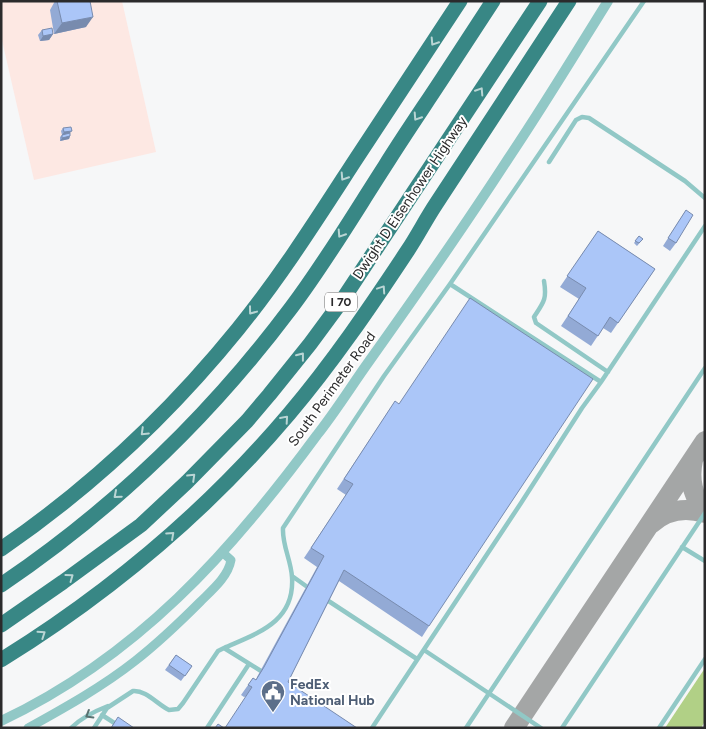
<svg xmlns="http://www.w3.org/2000/svg" width="706" height="729" font-family="Figtree,sans-serif">
  <style>
    .commercial { fill: #fde8e3 }
    .green { fill: #b1d086 }
    .lines { fill: none; stroke-linecap: round; stroke-linejoin: round }
    .taxiway { stroke: #a4a6a6; stroke-width: 20 }
    .service { stroke: #91c8c6; stroke-width: 4.5 }
    .minor { stroke: #91c8c6; stroke-width: 9 }
    .tertiary { stroke: #91c8c6; stroke-width: 10 }
    .motorway { stroke: #388785; stroke-width: 15 }
    .wall { fill: #93aad5 }
    .shaded-wall { fill: #788bae }
    .building { fill: #abc6f8; stroke: #788bae }
    .oneway { stroke: #b9d5d4 }
    .oneway2 { stroke: #597271 }
    .labels { text-anchor: middle; dominant-baseline: central; stroke-width: 4; stroke-linejoin: round; paint-order: stroke }
    .shield { fill: #fff; stroke: #6b6b6b; stroke-width: 1 }
    .shield-label { font-size: 12px; font-weight: bold; fill: #2b2b2c }
    .street-label { font-size: 14px; fill: #2b2b2c; stroke: #fff }
    .service-label { font-size: 14px; font-weight: bold; fill: #4e5e75; stroke: #fff; text-anchor: start }
  </style>
  <rect width="100%" height="100%" fill="#f6f7f8"/>
  <path class="commercial" d="M 1,1 L 122,1 L 156,152 L 34,180 L 1,36 Z"/>
  <path class="green" d="M 705,668 L 704,723 L 701,728 L 665,728 Z"/>
  <g class="lines">
    <path class="taxiway" d="M 693,460 C 689,479 692,496 705,511
      M 651,524 C 666,510 685,507 705,513
      M 514,728 L 705,441"/>
    <path class="service" d="M 549,162 L 576,120 L 582,117 L 589,118 L 685,181 L 705,198
      M 544,281 C 547,299 544,302 534,317 L 536,323 L 608,372
      M 450,284 L 601,382
      M 682,547 L 705,561
      M 292,576 L 306,586
      M 327,600 L 417,659
      M 224,648 C 258,633 295,622 292,577 C 291,560 282,545 283,528 L 384,376 L 450,284 L 644,1
      M 424,650 L 541,728
      M 102,715 L 122,728
      M 71,728 C 81,718 95,711 108,706
      M 94,728 L 107,708 L 133,691 C 146,690 157,704 169,710 L 178,709 L 183,703 L 218,651 L 224,648 L 261,671
      M 207,728 L 249,664
      M 372,728 L 521,503 L 582,408 L 601,382 L 705,226
      M 466,728 L 705,368
      M 562,728 L 705,513
      M 659,728 L 705,659"/>
    <path class="minor" d="M 28,728 C 64,708 102,687 135,661 C 158,643 179,623 200,602 C 212,590 228,577 231,560 L 222,552"/>
    <path class="tertiary" d="M 1,721 C 137,657 230,553 317,435 C 336,411 352,385 370,360 C 417,294 464,227 508,159 C 543,107 575,54 608,1"/>
    <path class="motorway" d="M 1,549 C 90,488 170,413 238,329 C 281,276 317,219 354,162 C 389,108 425,55 460,1
      M 1,585 C 112,510 210,416 291,308 C 325,263 354,214 385,166 C 403,137 423,108 442,79 C 459,53 476,27 493,1
      M 1,625 L 63,582 L 141,525 L 187,482 L 247,421 L 269,395 L 310,344 L 341,302 L 540,1
      M 1,660 C 109,593 207,511 289,414 C 333,362 371,306 408,250 C 418,235 426,219 436,204 C 480,136 525,69 569,1"/>
  </g>
  <path class="wall" d="M 55,1 L 90,1 L 86,27 L 54,34 L 50,10 Z
    M 42,30 L 53,34 L 49,40 L 40,41 L 38,35 Z
    M 63,128 L 70,133 L 70,136 L 69,139 L 60,141 L 60,137 L 62,135 L 61,131 Z
    M 686,210 L 676,243 L 670,251 L 663,246 Z
    M 598,231 L 655,269 L 611,333 L 603,328 L 591,346 L 561,326 L 579,299 L 560,287 Z
    M 639,236 L 643,239 L 637,246 L 634,243 Z
    M 388,412 L 429,626 L 422,637 L 339,581 L 288,682 L 244,697 L 241,695 L 253,678 L 256,680 L 257,677 L 317,567 L 304,558 L 346,495 L 337,489 Z
    M 176,655 L 192,666 L 181,681 L 165,670 Z"/>
  <path class="shaded-wall" d="M 93,17 L 86,27 L 54,34 L 62,23 Z
    M 53,34 L 49,40 L 40,41 L 43,36 Z
    M 72,131 L 70,133 L 62,135 L 64,132 Z
    M 70,136 L 69,139 L 60,141 L 62,138 Z"/>
  <path class="building" d="M 57,1 L 90,1 L 93,17 L 62,23 Z
    M 52,28 L 53,34 L 43,36 L 42,30 Z
    M 71,127 L 72,131 L 64,132 L 63,128 Z
    M 70,133 L 70,136 L 62,138 L 62,135 Z
    M 686,210 L 693,215 L 676,243 L 668,238 Z
    M 598,231 L 655,269 L 618,323 L 610,317 L 598,336 L 568,316 L 586,288 L 567,276 Z
    M 639,236 L 643,239 L 639,243 L 635,241 Z
    M 470,298 L 593,379 L 429,626 L 344,570 L 288,682 L 357,728 L 225,728 L 252,687 L 248,685 L 253,678 L 256,680 L 264,667 L 324,556 L 311,548 L 353,484 L 344,479 L 395,401 L 399,404 Z
    M 176,655 L 192,666 L 185,676 L 169,665 Z
    M 118,717 L 134,728 L 111,728 Z
    M 218,724 L 224,728 L 215,728 Z"/>
  <defs><path id="oneway-chevron" d="M-2-3.5L2.5 0L-2 3.5" fill="none" stroke-width="1.6" stroke-linecap="round" stroke-linejoin="round" transform="scale(1.25)"/></defs>
  <g class="oneway">
    <use href="#oneway-chevron" transform="translate(434 42) rotate(123)"/>
    <use href="#oneway-chevron" transform="translate(480 91) rotate(-57)"/>
    <use href="#oneway-chevron" transform="translate(417 117) rotate(123)"/>
    <use href="#oneway-chevron" transform="translate(344 177) rotate(123)"/>
    <use href="#oneway-chevron" transform="translate(341 234) rotate(123)"/>
    <use href="#oneway-chevron" transform="translate(382 289) rotate(-56)"/>
    <use href="#oneway-chevron" transform="translate(252 311) rotate(127)"/>
    <use href="#oneway-chevron" transform="translate(301 356) rotate(-52)"/>
    <use href="#oneway-chevron" transform="translate(285 419) rotate(-49)"/>
    <use href="#oneway-chevron" transform="translate(144 432) rotate(136)"/>
    <use href="#oneway-chevron" transform="translate(192 477) rotate(-44)"/>
    <use href="#oneway-chevron" transform="translate(117 495) rotate(139)"/>
    <use href="#oneway-chevron" transform="translate(171 535) rotate(-42)"/>
    <use href="#oneway-chevron" transform="translate(70 577) rotate(-36)"/>
    <use href="#oneway-chevron" transform="translate(42 634) rotate(-34)"/>
  </g>
  <use class="oneway2" href="#oneway-chevron" transform="translate(89 715) rotate(149)"/>
  <defs>
    <g id="civic-pin" transform="scale(1.25)"><path d="M0 17L-7.5 6A9.5 9.5 0 1 1 7.5 6Z" fill="#5c6f8a" stroke="#fff"/><path d="M-.6-6.5H3V-4.5H.6V-3L4-1V1h2V6H-6V1h2V-1L-.6-3ZM-1.2 2.5V6h2.4V2.5Z" fill="#fff"/></g>
  </defs>
  <g fill-rule="evenodd">
    <use href="#civic-pin" x="273" y="692"/>
  </g>
  <g class="labels">
    <rect class="shield" x="325" y="292.5" width="32" height="19" rx="4"/>
    <g class="shield-label">
      <text x="341" y="302">I 70</text>
    </g>
    <g class="street-label">
      <text transform="translate(410 198) rotate(-56)">Dwight D Eisenhower Highway</text>
      <text transform="translate(332 389) rotate(-54)">South Perimeter Road</text>
    </g>
    <g class="service-label">
      <text x="290" y="684">FedEx<tspan x="290" dy="16">National Hub</tspan></text>
    </g>
  </g>
  <rect width="706" height="729" fill="none" stroke="#2b2b2c" stroke-width="5"/>
</svg>
